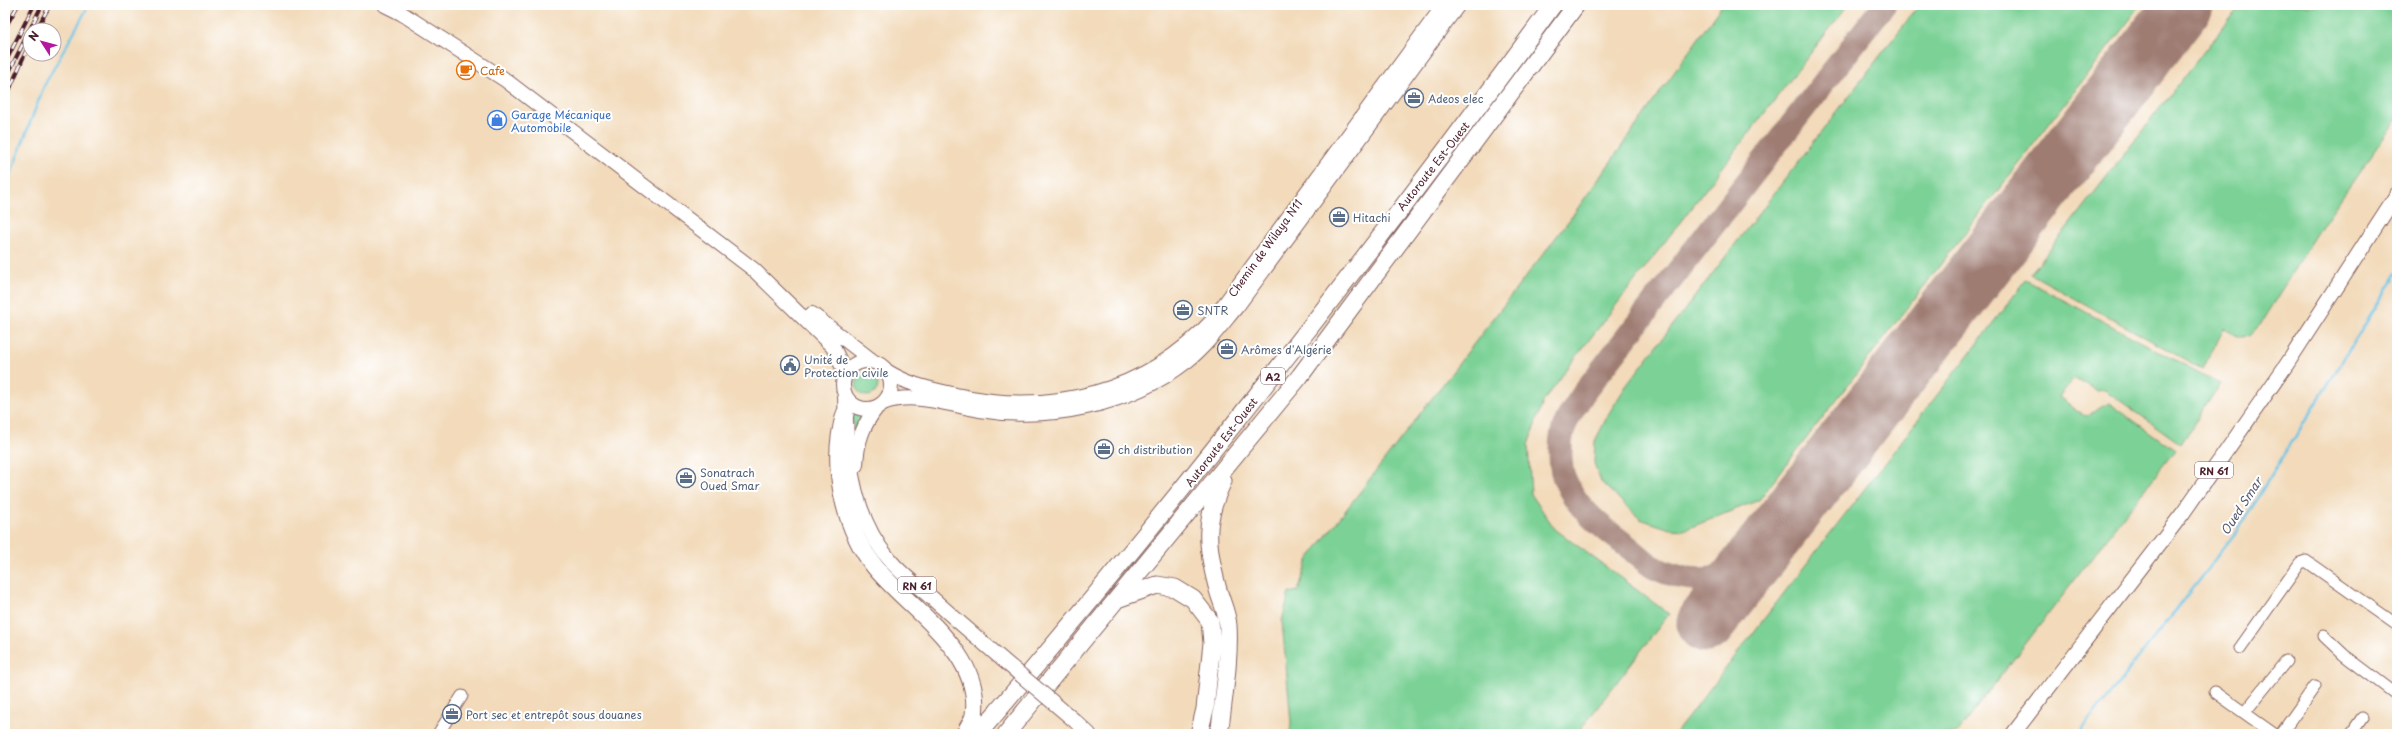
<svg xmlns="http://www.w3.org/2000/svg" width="2402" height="739" font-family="'Playpen Sans',sans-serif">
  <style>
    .green { fill: #7bd196; stroke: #627860 }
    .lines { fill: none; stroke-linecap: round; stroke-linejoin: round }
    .stream { stroke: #68c3e6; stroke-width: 2.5 }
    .taxiway { stroke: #9e7c72; stroke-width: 24 }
    .runway { stroke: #9e7c72; stroke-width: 59 }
    .minor-casing { stroke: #85605d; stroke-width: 13 }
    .major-casing { stroke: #85605d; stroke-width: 16 }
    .highway-casing { stroke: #85605d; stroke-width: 19 }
    .minor { stroke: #fff; stroke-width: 11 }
    .major { stroke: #fff; stroke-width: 14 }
    .highway { stroke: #fff; stroke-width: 17 }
    .rail-casing { stroke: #4a1f2b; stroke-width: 4 }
    .rail { stroke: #fff; stroke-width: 2.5; stroke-dasharray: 8; stroke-linecap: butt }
    .major-bridge-casing { stroke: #85605d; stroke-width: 16; stroke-linecap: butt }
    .major-bridge { stroke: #fff; stroke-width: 14 }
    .labels { text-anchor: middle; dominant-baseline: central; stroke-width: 4; stroke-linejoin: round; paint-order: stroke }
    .shield { fill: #fff; stroke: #80626b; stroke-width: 1 }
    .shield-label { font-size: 10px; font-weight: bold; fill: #4a1f2b }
    .food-label { font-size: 11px; fill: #c56008; stroke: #fff; text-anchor: start }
    .service-label { font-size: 11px; fill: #4e5e75; stroke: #fff; text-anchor: start }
    .shop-label { font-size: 11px; fill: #366cbe; stroke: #fff; text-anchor: start }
    .street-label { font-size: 11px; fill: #4a1f2b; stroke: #fff }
    .water-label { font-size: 12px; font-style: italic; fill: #54586c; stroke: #fff }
  </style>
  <rect width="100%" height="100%" fill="#fff"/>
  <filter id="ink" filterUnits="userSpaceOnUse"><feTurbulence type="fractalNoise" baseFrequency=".025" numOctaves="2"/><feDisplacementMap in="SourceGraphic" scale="8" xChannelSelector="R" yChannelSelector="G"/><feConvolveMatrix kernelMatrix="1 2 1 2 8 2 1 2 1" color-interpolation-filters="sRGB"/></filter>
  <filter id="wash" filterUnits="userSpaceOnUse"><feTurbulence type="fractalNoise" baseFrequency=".012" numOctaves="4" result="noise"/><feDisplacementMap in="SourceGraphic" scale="16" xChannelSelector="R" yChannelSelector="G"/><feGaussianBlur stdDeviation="0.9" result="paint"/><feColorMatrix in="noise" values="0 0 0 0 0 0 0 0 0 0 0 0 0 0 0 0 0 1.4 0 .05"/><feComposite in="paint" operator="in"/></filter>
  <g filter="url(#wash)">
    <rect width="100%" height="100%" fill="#f2daba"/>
    <path class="green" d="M 1722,5 L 1848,5 L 1569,366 L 1543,402 L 1528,445 L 1531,494 L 1555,529 L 1669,614 L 1577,734 L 1290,734 L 1291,722 L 1282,621 L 1289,593 L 1298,591 L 1309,558 L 1570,219 Z
      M 1919,5 L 2141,5 L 1759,500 L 1684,530 L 1670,529 L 1640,519 L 1601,482 L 1594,463 L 1595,441 L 1609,413 L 1626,386 Z
      M 2240,5 L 2397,5 L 2397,119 L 2325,221 L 2257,329 L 2250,336 L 2240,337 L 2224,329 L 2202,369 L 2031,274 Z
      M 2026,280 L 2220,384 L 2181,444 L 2105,390 L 2097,391 L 2075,378 L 2059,397 L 2085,416 L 2109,403 L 2175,450 L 1956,734 L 1675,734 Z
      M856 385a11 11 0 1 1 22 0a11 11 0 1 1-22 0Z
      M 852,413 L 863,416 L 854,439 Z"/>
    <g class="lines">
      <path class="stream" d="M 5,189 L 44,86 L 89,5
        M 2079,734 L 2236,532 L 2397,273"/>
      <path class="taxiway" d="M 1761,551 C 1745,565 1728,578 1705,579 C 1689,580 1670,575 1655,568 C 1646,563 1638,555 1631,549 C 1606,530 1579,512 1566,482 C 1560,471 1560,452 1561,440 C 1563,422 1575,407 1585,391 L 1884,5"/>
      <path class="runway" d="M 1706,623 L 2184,5"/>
    </g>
  </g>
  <g filter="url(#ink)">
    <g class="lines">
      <g class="minor-casing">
        <path id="minor" d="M 2324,636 L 2344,655 L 2397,695
          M 2240,648 L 2300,563 L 2306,561 L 2397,625
          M 2215,692 L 2274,734
          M 2245,712 L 2286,661
          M 438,734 L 462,696
          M 2281,734 L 2315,686
          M 2351,734 L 2362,718"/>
      </g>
      <g class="major-casing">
        <path id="major" d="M 385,5 L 401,13 L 504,79 L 753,269 L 833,347 L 843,368 L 844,379
          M 812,314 L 874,362
          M843 385a24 24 0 1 1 48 0a24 24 0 1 1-48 0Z
          M 885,370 C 908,385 930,389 956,395 C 1051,416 1146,393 1213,320 L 1444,5
          M 845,394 C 846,449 851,515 889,559 C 901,574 917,586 932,598 C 955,619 979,639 1003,660
          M 883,403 C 913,391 949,405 980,410 C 1050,422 1131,405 1187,361 C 1207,345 1222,324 1238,305 L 1458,5
          M 856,465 C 857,441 863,425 877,407
          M 1075,721 L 1089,734
          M 2013,734 L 2183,513 L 2287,364 L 2397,194"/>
      </g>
      <g class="highway-casing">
        <path id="highway" d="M 845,414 C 830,463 843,527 875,567 C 910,610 983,652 974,715 C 973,721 967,728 965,734
          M 1117,599 L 1157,585 L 1175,588 L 1193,599 L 1210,621 L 1212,643 L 1205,709 L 1199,734
          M 978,734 C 1180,499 1370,255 1553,5
          M 1006,734 L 1300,376 L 1576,5
          M 1217,734 L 1220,728 C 1224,694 1230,659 1228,625 C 1227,612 1220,599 1217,586 C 1206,544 1204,521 1223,481"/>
      </g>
      <use href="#minor" class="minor"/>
      <use href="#major" class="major"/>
      <use href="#highway" class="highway"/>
      <g class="rail-casing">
        <path id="rail" d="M 5,28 L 18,5
          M 36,30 L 50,5
          M 5,63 L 34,5
          M 5,80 L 42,5
          M 5,100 L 30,42"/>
      </g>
      <use href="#rail" class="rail"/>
      <g class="major-bridge-casing">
        <path id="major-bridge" d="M 1003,660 L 1075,721"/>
      </g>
      <use href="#major-bridge" class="major-bridge"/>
    </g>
  </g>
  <defs>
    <g id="cafe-ring" transform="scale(1)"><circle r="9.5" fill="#fff" stroke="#e8710a" stroke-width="1.5"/><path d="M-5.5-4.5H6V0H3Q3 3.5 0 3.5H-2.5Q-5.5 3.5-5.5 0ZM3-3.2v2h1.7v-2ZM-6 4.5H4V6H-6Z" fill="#e8710a"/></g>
    <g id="office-ring" transform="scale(1)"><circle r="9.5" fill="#fff" stroke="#5c6f8a" stroke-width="1.5"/><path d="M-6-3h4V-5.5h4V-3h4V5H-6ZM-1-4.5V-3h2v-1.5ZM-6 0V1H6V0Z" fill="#5c6f8a"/></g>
    <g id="shop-ring" transform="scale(1)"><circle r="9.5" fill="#fff" stroke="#3f7fe0" stroke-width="1.5"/><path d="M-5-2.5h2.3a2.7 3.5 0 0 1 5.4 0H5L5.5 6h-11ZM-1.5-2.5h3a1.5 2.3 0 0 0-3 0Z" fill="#3f7fe0"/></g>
    <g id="civic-ring" transform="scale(1)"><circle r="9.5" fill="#fff" stroke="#5c6f8a" stroke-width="1.5"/><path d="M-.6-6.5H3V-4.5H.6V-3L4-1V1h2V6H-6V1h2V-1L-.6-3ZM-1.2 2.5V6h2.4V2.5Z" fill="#5c6f8a"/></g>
  </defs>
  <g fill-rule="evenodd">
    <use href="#cafe-ring" x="466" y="70"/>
    <use href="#office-ring" x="1414" y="98"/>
    <use href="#shop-ring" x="497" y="120"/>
    <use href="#office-ring" x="1339" y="217"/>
    <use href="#office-ring" x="1183" y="310"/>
    <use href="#office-ring" x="1227" y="349"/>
    <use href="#civic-ring" x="790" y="365"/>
    <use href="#office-ring" x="1104" y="449"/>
    <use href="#office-ring" x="686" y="478"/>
    <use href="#office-ring" x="452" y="714"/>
  </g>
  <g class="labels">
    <g class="shield">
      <rect x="1261" y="368" width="24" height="16" rx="3"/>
      <rect x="2195" y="462" width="38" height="16" rx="3"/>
      <rect x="898" y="577" width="38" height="16" rx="3"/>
    </g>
    <g class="shield-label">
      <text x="1273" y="376">A2</text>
      <text x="2214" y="470">RN 61</text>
      <text x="917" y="585">RN 61</text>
    </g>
    <g class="food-label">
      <text x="480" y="70">Cafe</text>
    </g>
    <g class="service-label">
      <text x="1428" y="98">Adeos elec</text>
      <text x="1353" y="217">Hitachi</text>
      <text x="1197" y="310">SNTR</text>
      <text x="1241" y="349">Arômes d'Algérie</text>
      <text x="804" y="359">Unité de<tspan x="804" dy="13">Protection civile</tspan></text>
      <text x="1118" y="449">ch distribution</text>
      <text x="700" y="472">Sonatrach<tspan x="700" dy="13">Oued Smar</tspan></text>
      <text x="466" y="714">Port sec et entrepôt sous douanes</text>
    </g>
    <g class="shop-label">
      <text x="511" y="114">Garage Mécanique<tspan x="511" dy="13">Automobile</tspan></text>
    </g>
    <g class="street-label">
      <text transform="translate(1433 166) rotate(-52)">Autoroute Est-Ouest</text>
      <text transform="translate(1265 248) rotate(-54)">Chemin de Wilaya N11</text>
      <text transform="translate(1221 442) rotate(-52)">Autoroute Est-Ouest</text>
    </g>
    <g class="water-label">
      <text transform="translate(2241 506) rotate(-57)">Oued Smar</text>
    </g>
  </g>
  <rect width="2402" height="739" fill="none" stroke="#fff" stroke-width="20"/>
  <g transform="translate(42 42) rotate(306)"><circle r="19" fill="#ffffff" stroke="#b7a5aa"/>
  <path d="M0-3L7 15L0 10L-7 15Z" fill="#b5179e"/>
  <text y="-6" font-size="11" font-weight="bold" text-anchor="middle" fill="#4a1f2b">N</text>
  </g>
</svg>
